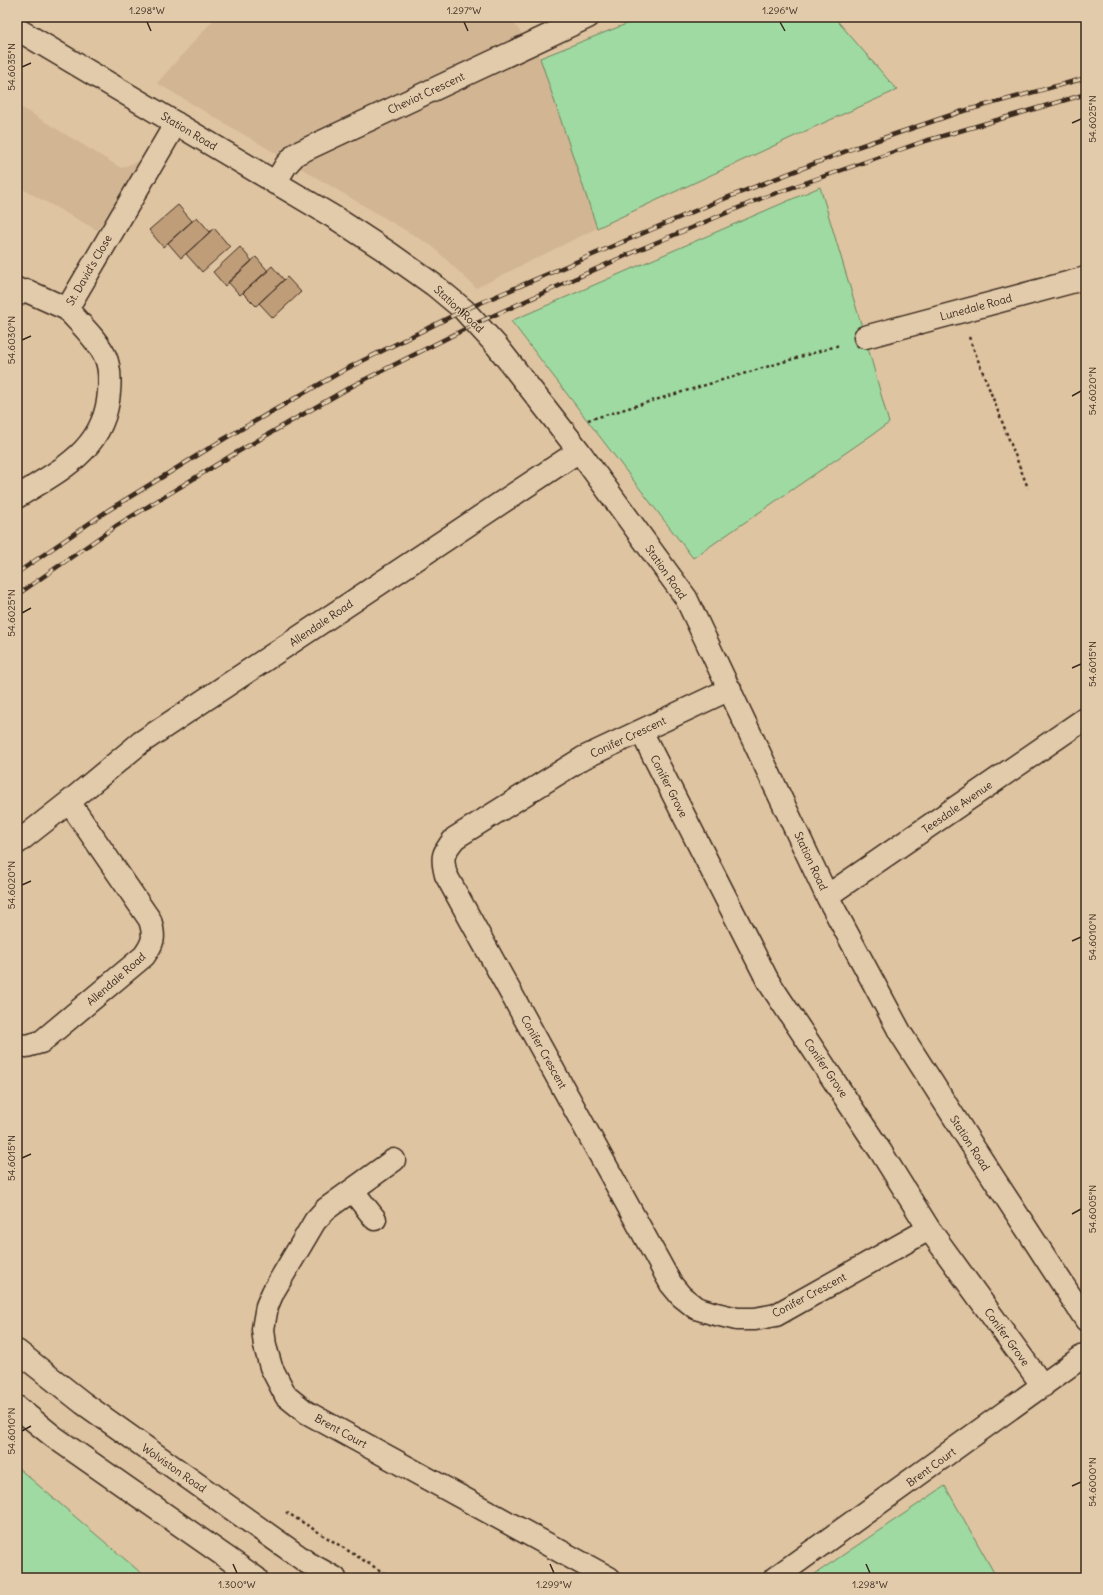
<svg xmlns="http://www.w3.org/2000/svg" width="1103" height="1595" font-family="Delius,sans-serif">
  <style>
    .built { fill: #d2b593 }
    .green { fill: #9edaa1; stroke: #6c8260 }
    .building { fill: #bf9d79; stroke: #3b2a1e }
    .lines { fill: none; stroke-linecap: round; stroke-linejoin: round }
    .service-casing { stroke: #3b2a1e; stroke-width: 18 }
    .minor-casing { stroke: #3b2a1e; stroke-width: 25 }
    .tertiary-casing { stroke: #3b2a1e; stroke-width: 25 }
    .path { stroke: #3b2a1e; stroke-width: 2.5; stroke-dasharray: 3 3; stroke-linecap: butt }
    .service { stroke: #e2cbab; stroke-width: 15 }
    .minor { stroke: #e2cbab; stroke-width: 22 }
    .tertiary { stroke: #e2cbab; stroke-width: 22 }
    .rail-casing { stroke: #3b2a1e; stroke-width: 4.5 }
    .rail { stroke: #e2cbab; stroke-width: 3; stroke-dasharray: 9; stroke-linecap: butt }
    .ticks { fill: none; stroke: #3b2a1e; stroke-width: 1.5 }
    .labels { text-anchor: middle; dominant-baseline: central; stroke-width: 3; stroke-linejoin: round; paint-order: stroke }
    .street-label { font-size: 11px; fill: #3b2a1e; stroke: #e2cbab }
    .neatline { fill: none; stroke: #3b2a1e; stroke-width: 1.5 }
    .ticks-label { font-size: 10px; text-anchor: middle; fill: #3b2a1e }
  </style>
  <rect width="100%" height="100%" fill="#dfc4a1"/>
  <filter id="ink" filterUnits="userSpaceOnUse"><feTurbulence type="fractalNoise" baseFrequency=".025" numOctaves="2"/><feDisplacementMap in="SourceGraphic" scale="8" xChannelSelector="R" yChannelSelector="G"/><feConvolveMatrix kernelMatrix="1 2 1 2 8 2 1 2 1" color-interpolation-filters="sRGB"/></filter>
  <g filter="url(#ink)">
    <path class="built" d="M 216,17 L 509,17 L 540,58 L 597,228 L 476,288 L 432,246 L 157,83 Z
      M 17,105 L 121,168 L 153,155 L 97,230 L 17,186 Z"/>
    <path class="green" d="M 644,17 L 834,17 L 897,90 L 810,129 L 597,228 L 540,58 Z
      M 820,187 L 865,337 L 889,423 L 693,558 L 511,321 Z
      M 17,1467 L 147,1578 L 17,1578 Z
      M 945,1486 L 997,1578 L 809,1578 Z"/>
    <path class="building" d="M 178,205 L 192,221 L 163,247 L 149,230 Z
      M 197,217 L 210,232 L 181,258 L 168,243 Z
      M 214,228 L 230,247 L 202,272 L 186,254 Z
      M 240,247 L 252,261 L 225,286 L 213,272 Z
      M 256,257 L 268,271 L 240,295 L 228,282 Z
      M 272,266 L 284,280 L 256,306 L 243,293 Z
      M 287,277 L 301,292 L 273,318 L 259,303 Z"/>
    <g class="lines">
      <g class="service-casing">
        <path id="service" d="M 17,285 L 27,291 L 17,299"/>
      </g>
      <g class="minor-casing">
        <path id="minor" d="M 17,29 L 337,219 L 389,253 L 434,285 L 464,310 L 497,346 L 579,451 L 686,598 L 827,896 L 901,1034 L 970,1142 L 1086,1320
          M 275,183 L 286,165 L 296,154 L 588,17
          M 27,291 L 67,309
          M 865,337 L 1086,278
          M 17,497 C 60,470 105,450 109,392 C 110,381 110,367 105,356 C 96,338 80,324 67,309 L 176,123
          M 730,689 L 583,758 L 455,838 C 443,853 441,856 446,875 L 671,1284 L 681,1296 L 696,1308 L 712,1313 L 737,1319 L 755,1319 L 776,1315 L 929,1229
          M 641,731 L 768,981 L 881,1152 L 929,1229 L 1043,1386
          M 17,843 L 69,802 L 140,743 L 579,451
          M 827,896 L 1086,718
          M 17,1045 L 27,1046 L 41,1042 L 144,956 C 154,942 155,937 150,920 L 69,802
          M 394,1160 L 326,1209 L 315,1221 L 273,1292 L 267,1306 L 263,1329 L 265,1346 L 271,1367 L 286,1396 L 306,1412 L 609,1578
          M 352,1190 L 375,1219
          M 775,1578 L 1086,1354"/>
      </g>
      <g class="tertiary-casing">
        <path id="tertiary" d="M 17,1351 L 83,1403 L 308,1563 L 335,1578
          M 17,1407 L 54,1437 L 256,1578"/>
      </g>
      <path class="path" d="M 969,337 L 1028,488
        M 588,420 L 840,345
        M 286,1512 L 392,1578"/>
      <use href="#service" class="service"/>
      <use href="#minor" class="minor"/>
      <use href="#tertiary" class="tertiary"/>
      <g class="rail-casing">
        <path id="rail" d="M 17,573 L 107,511 L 224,439 L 346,369 L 464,310 L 711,204 L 854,148 L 960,112 L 1086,78
          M 17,595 L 116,526 L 234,454 L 354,385 L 477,323 L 636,251 L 762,198 L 922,142 L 1086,94"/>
      </g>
      <use href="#rail" class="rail"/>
    </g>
  </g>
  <path class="ticks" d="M 147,22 L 151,31M 464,22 L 468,31M 780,22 L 785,31M 22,67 L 31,63M 1072,123 L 1081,119M 22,340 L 31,336M 1072,396 L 1081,391M 22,613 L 31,608M 1072,668 L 1081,664M 22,885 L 31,881M 1072,941 L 1081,937M 22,1158 L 31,1154M 1072,1214 L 1081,1209M 22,1431 L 31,1426M 1072,1486 L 1081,1482M 233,1564 L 237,1573M 550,1564 L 554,1573M 866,1564 L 870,1573"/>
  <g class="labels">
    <g class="street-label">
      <text transform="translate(426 93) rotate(-25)">Cheviot Crescent</text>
      <text transform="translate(189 131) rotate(31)">Station Road</text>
      <text transform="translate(89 270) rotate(-60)">St. David's Close</text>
      <text transform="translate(976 307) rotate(-15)">Lunedale Road</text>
      <text transform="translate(459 309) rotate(43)">Station Road</text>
      <text transform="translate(666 572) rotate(55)">Station Road</text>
      <text transform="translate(321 623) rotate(-34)">Allendale Road</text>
      <text transform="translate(628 737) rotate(-25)">Conifer Crescent</text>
      <text transform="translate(669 786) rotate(63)">Conifer Grove</text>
      <text transform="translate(957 807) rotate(-35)">Teesdale Avenue</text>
      <text transform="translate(811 861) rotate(65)">Station Road</text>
      <text transform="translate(116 979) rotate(-41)">Allendale Road</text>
      <text transform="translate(544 1052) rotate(61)">Conifer Crescent</text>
      <text transform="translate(826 1068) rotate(56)">Conifer Grove</text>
      <text transform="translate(970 1143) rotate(57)">Station Road</text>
      <text transform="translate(809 1295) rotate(-28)">Conifer Crescent</text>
      <text transform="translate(1007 1337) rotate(54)">Conifer Grove</text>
      <text transform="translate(341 1431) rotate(29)">Brent Court</text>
      <text transform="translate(931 1467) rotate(-36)">Brent Court</text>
      <text transform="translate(174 1468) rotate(35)">Wolviston Road</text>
    </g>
  </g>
  <rect width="1103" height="1595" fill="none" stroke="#e2cbab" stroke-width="44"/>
  <rect x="22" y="22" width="1059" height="1551" class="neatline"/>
  <g class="ticks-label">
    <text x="147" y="14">1.298°W</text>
    <text x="464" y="14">1.297°W</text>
    <text x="780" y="14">1.296°W</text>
    <text transform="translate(11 67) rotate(-90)" y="4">54.6035°N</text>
    <text transform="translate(1092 119) rotate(-90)" y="4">54.6025°N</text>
    <text transform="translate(11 340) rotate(-90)" y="4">54.6030°N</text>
    <text transform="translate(1092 391) rotate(-90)" y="4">54.6020°N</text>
    <text transform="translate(11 613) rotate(-90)" y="4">54.6025°N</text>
    <text transform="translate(1092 664) rotate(-90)" y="4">54.6015°N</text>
    <text transform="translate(11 885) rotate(-90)" y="4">54.6020°N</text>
    <text transform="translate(1092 937) rotate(-90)" y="4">54.6010°N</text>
    <text transform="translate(11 1158) rotate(-90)" y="4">54.6015°N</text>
    <text transform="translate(1092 1209) rotate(-90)" y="4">54.6005°N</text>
    <text transform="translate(11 1431) rotate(-90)" y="4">54.6010°N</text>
    <text transform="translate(1092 1482) rotate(-90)" y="4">54.6000°N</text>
    <text x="237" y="1588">1.300°W</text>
    <text x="554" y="1588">1.299°W</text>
    <text x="870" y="1588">1.298°W</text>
  </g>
</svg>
